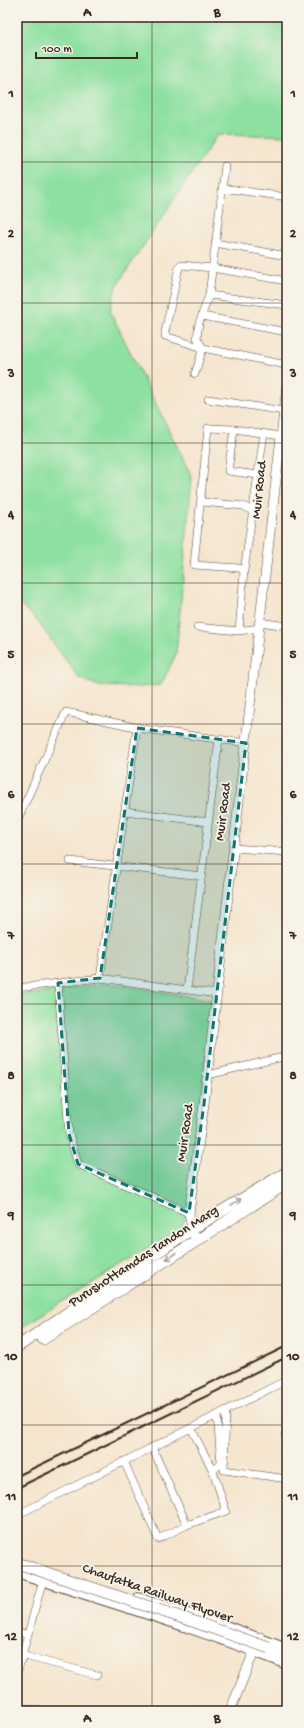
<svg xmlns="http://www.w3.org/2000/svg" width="304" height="1728" font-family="'Gochi Hand',sans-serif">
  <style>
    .green { fill: #8ee0a1; stroke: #648560 }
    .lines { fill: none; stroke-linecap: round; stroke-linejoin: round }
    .minor-casing { stroke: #574638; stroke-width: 8 }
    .tertiary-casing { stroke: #574638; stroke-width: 10 }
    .secondary-casing { stroke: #574638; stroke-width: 10 }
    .primary-casing { stroke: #574638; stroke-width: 12 }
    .minor { stroke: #fff; stroke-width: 7 }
    .tertiary { stroke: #fff; stroke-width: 8 }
    .secondary { stroke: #fff; stroke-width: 9 }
    .primary { stroke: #fff; stroke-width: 11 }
    .rail { stroke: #3b2a1e; stroke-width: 2 }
    .primary-bridge-casing { stroke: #574638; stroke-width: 12; stroke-linecap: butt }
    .primary-bridge { stroke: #fff; stroke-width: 11 }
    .oneway { stroke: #a79f9a }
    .marked { fill: #0f766e; fill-opacity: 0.2; stroke: #0f766e; stroke-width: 3; stroke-dasharray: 8 5; stroke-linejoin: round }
    .grid { fill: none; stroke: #3b2a1e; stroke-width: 1; stroke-opacity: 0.55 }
    .labels { text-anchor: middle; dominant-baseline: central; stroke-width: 3.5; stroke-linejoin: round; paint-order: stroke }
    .street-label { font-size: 14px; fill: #3b2a1e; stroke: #f7f3e8 }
    .neatline { fill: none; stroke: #3b2a1e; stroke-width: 1.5 }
    .grid-label { font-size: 13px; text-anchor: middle; font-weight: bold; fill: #3b2a1e }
  </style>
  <rect width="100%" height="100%" fill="#f7f3e8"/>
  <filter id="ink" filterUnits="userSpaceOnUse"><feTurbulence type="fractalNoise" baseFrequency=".025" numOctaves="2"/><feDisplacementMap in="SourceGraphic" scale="8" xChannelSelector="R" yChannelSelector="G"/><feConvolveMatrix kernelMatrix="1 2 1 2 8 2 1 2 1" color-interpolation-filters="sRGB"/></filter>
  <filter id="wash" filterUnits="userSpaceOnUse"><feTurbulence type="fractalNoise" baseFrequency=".012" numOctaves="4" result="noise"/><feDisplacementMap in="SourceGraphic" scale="16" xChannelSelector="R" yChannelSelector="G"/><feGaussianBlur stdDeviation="0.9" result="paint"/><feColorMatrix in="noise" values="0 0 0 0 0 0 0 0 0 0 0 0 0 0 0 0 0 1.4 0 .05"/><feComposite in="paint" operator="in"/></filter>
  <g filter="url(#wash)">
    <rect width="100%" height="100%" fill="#f5e5ce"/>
    <path class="green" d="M 17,17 L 287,17 L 287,136 L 218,134 L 119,282 L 114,293 L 110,311 L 192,477 L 176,654 L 161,685 L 140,687 L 99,686 L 79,678 L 35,618 L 17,601 Z
      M 108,983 L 212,1000 L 189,1213 L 179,1229 L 17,1330 L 17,996 Z"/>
  </g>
  <g filter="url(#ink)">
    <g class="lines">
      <g class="minor-casing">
        <path id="minor" d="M 225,166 L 209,295 L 199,323 L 197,338 L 203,348 L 287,365
          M 222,188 L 287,197
          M 215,243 L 287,256
          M 209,295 L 287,305
          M 202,316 L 287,332
          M 195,374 L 203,348 L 165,336 L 165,332 L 179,267 L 182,265 L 212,268 L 287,281
          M 208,399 L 284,411
          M 234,429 L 228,471 L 258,475
          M 202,502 L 243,506 L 253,511
          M 244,571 L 239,568 L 194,565 L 208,428 L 234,429 L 281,436
          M 260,622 L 287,626
          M 197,627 L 239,631 L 259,628
          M 239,631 L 244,571 L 264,433
          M 125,811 L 208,822
          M 17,821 L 66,712 L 144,729 L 246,743
          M 234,848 L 287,852
          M 70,861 L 202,876
          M 100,978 L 137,728
          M 58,983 L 69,1134 L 78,1164 L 189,1213
          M 17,988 L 100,978 L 217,994
          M 187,990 L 219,739
          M 208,1075 L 287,1056
          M 226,1410 L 224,1470 L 287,1479
          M 285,1435 L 287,1436
          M 152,1447 L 187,1525
          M 124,1461 L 158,1539 L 187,1525 L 226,1511 L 213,1471 L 191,1428
          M 213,1471 L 221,1463 L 217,1415
          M 17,1515 L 287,1380
          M 17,1632 L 27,1634
          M 21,1655 L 97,1675
          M 17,1674 L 44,1576
          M 17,1707 L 42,1711"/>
      </g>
      <g class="tertiary-casing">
        <path id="tertiary" d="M 17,1573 C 107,1603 199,1629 287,1665
          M 138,1597 L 223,1624 L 287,1648"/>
      </g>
      <g class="secondary-casing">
        <path id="secondary" d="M 195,1241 L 189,1213 L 204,1104 L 287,385
          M 230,1711 L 260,1637"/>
      </g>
      <g class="primary-casing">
        <path id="primary" d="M 43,1339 L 287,1183
          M 17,1347 L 192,1229 L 287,1172
          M 269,1648 L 287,1655"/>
      </g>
      <use href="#minor" class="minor"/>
      <use href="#tertiary" class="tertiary"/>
      <use href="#secondary" class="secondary"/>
      <use href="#primary" class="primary"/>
      <path class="rail" d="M 17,1476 L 287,1346
        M 17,1488 L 287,1357"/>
      <g class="primary-bridge-casing">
        <path id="primary-bridge" d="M 17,1563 L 189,1620 L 269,1648"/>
      </g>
      <use href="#primary-bridge" class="primary-bridge"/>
    </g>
    <defs><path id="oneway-shaft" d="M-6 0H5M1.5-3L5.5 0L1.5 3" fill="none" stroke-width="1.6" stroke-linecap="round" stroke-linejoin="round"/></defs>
    <g class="oneway">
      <use href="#oneway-shaft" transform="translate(236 1202) rotate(-31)"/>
      <use href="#oneway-shaft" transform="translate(171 1256) rotate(147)"/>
    </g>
  </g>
  <path class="marked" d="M 137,728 L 246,743 L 204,1104 L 189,1213 L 78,1164 L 69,1134 L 58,983 L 100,978 Z"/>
  <path class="grid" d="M 152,17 L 152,1711M 17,162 L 287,162M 17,303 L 287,303M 17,443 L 287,443M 17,583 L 287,583M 17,724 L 287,724M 17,864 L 287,864M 17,1004 L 287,1004M 17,1145 L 287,1145M 17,1285 L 287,1285M 17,1425 L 287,1425M 17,1566 L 287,1566"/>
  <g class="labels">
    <g class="street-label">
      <text transform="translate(260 490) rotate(-84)">Muir Road</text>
      <text transform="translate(224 812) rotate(-83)">Muir Road</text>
      <text transform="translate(186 1133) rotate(-82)">Muir Road</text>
      <text transform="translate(144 1257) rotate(-33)">Purushottamdas Tandon Marg</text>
      <text transform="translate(157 1594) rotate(19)">Chaufatka Railway Flyover</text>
    </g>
  </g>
  <rect width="304" height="1728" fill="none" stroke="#f7f3e8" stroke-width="44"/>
  <path d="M36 52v6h101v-6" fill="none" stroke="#3b2a1e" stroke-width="2"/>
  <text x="42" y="52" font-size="12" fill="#3b2a1e" stroke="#f7f3e8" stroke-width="3" paint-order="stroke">100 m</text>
  <rect x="22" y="22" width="260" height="1684" class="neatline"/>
  <g class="grid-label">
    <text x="87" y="16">A</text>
    <text x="217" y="16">B</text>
    <text x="11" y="97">1</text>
    <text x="293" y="97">1</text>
    <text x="11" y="237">2</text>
    <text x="293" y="237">2</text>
    <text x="11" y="377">3</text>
    <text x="293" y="377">3</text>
    <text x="11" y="518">4</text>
    <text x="293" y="518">4</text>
    <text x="11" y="658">5</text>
    <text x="293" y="658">5</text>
    <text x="11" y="798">6</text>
    <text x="293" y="798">6</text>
    <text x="11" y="939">7</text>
    <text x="293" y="939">7</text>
    <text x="11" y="1079">8</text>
    <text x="293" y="1079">8</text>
    <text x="11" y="1219">9</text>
    <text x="293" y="1219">9</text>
    <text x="11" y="1360">10</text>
    <text x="293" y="1360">10</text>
    <text x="11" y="1500">11</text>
    <text x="293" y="1500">11</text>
    <text x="11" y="1640">12</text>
    <text x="293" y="1640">12</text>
    <text x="87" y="1722">A</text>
    <text x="217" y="1722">B</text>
  </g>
</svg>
